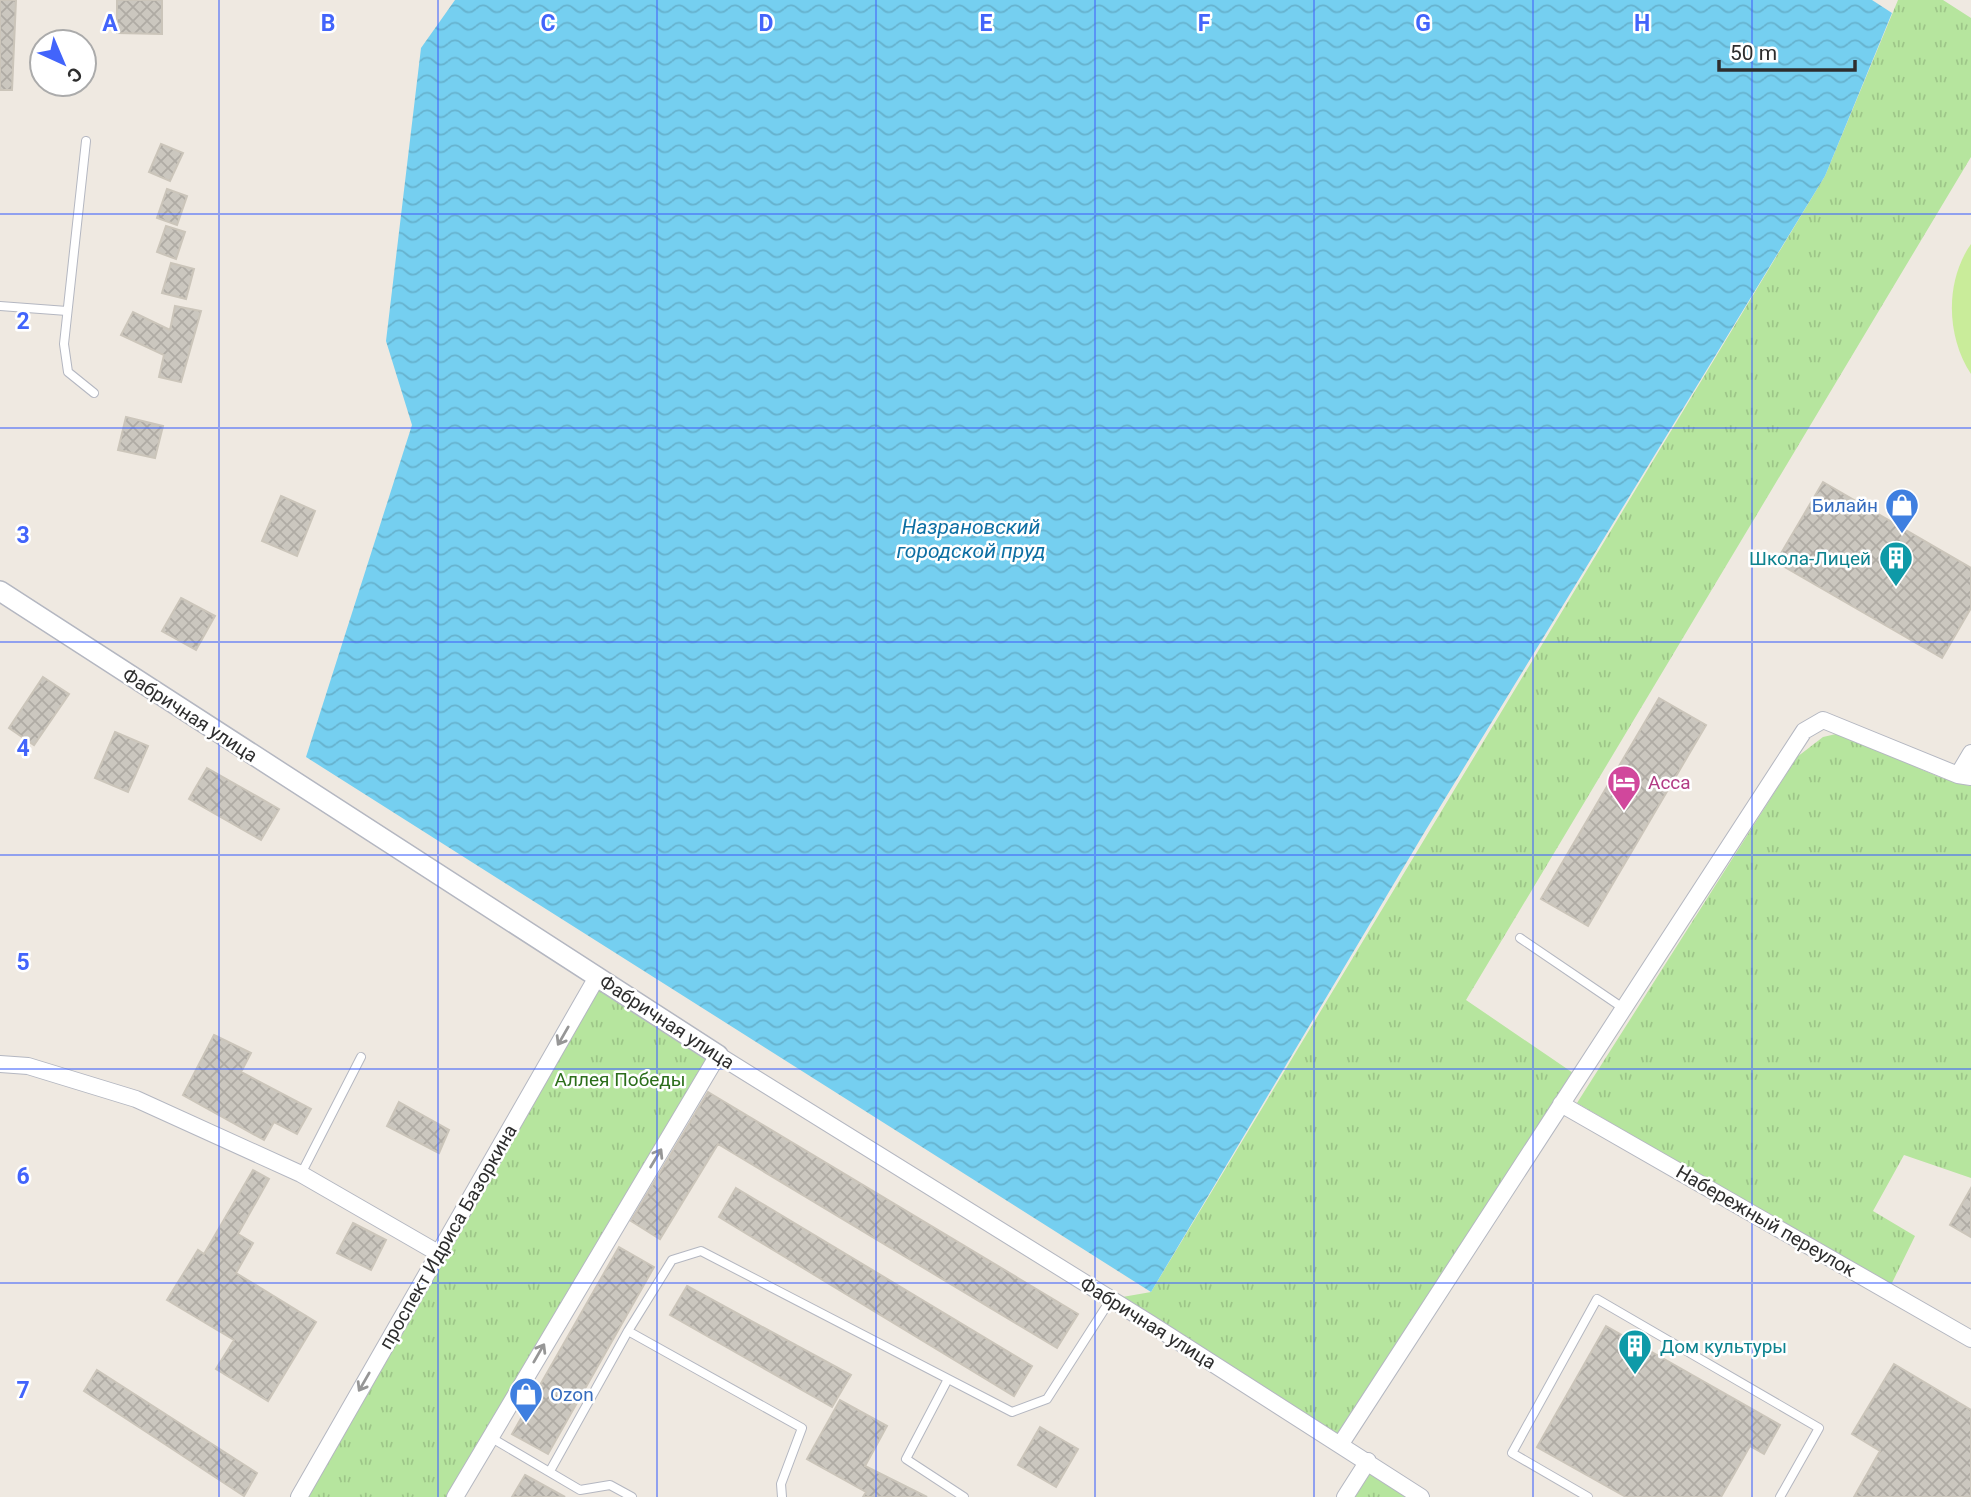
<svg xmlns="http://www.w3.org/2000/svg" width="1971" height="1497" font-family="Roboto,sans-serif">
  <style>
    .grass { fill: url(#grass-tufts) }
    .pitch { fill: #c9ec9a }
    .water { fill: url(#water-waves) }
    .building { fill: url(#building-cross-hatch); stroke: #cbc5ba; stroke-width: 2 }
    .lines { fill: none; stroke-linecap: round; stroke-linejoin: round }
    .service-casing { stroke: #b4b7c1; stroke-width: 10 }
    .minor-casing { stroke: #b4b7c1; stroke-width: 18 }
    .tertiary-casing { stroke: #b4b7c1; stroke-width: 22 }
    .service { stroke: #fff; stroke-width: 8 }
    .minor { stroke: #fff; stroke-width: 16 }
    .tertiary { stroke: #fff; stroke-width: 19 }
    .oneway { stroke: #969696 }
    .grid { fill: none; stroke: #4264fb; stroke-width: 2; stroke-opacity: 0.55 }
    .labels { text-anchor: middle; dominant-baseline: central; stroke-width: 5; stroke-linejoin: round; paint-order: stroke }
    .shop-label { font-size: 19px; fill: #366cbe; stroke: #fff; text-anchor: end }
    .culture-label { font-size: 19px; fill: #0d838f; stroke: #fff; text-anchor: end }
    .street-label { font-size: 19px; fill: #2e2e2e; stroke: #fff }
    .hotel-label { font-size: 19px; fill: #b23c85; stroke: #fff; text-anchor: start }
    .park-label { font-size: 19px; fill: #2c6e1b; stroke: #fff }
    .water-label { font-size: 21px; font-style: italic; fill: #0d6fa3; stroke: #fff }
    .grid-label { font-size: 23px; text-anchor: middle; font-weight: bold; fill: #4264fb; stroke: #fff; stroke-width: 5; stroke-linejoin: round; paint-order: stroke }
  </style>
  <defs>
    <pattern id="grass-tufts" width="24" height="20" patternUnits="userSpaceOnUse" patternTransform="scale(1.75)"><rect width="24" height="20" fill="#b6e59e"/><path d="M3 7l-1-3M5 7V3M7 7l1-3M15 17l-1-3M17 17v-4M19 17l1-3" fill="none" stroke="#9dc588"/></pattern>
    <pattern id="water-waves" width="16" height="10" patternUnits="userSpaceOnUse" patternTransform="scale(1.75)"><rect width="16" height="10" fill="#75cff0"/><path d="M0 5q4-4 8 0t8 0" fill="none" stroke="#66b2ce"/></pattern>
    <pattern id="building-cross-hatch" width="8" height="8" patternUnits="userSpaceOnUse" patternTransform="scale(1.75)"><rect width="8" height="8" fill="#cbc7bf"/><path d="M0 0l8 8M0 8l8-8" fill="none" stroke="#afaba4"/></pattern>
  </defs>
  <rect width="100%" height="100%" fill="#efe9e1"/>
  <path class="grass" d="M 1898,0 L 1943,0 L 1971,18 L 1971,157 L 1466,1000 L 1579,1077 L 1340,1445 L 1111,1299 L 1151,1292 L 1825,176 Z
    M 1836,734 C 1883,745 1923,777 1971,786 L 1971,1178 L 1904,1155 L 1873,1211 L 1915,1236 L 1890,1287 L 1577,1103 L 1797,757 L 1823,737 Z
    M 597,977 L 718,1055 L 455,1497 L 297,1497 Z
    M 1368,1461 L 1421,1497 L 1345,1497 Z"/>
  <path class="pitch" d="M 1971,244 L 1971,374 C 1946,336 1945,281 1971,244 Z"/>
  <path class="water" d="M 455,0 L 1872,0 L 1892,13 L 1825,176 L 1424,833 L 1151,1292 L 306,757 L 412,425 L 386,341 L 421,48 Z"/>
  <path class="building" d="M 0,0 L 16,0 L 12,90 L 0,90 Z
    M 117,0 L 162,0 L 162,34 L 117,33 Z
    M 161,144 L 183,153 L 170,181 L 149,172 Z
    M 167,189 L 187,196 L 177,225 L 157,218 Z
    M 166,226 L 185,232 L 176,259 L 157,252 Z
    M 171,263 L 194,269 L 186,299 L 162,293 Z
    M 175,306 L 201,311 L 181,382 L 159,377 L 164,355 L 121,335 L 133,312 L 170,330 Z
    M 126,417 L 163,426 L 155,458 L 118,450 Z
    M 1823,482 L 1971,568 L 1971,608 L 1942,658 L 1776,562 Z
    M 281,496 L 315,511 L 297,556 L 262,541 Z
    M 181,598 L 215,616 L 196,650 L 162,631 Z
    M 43,677 L 69,694 L 34,745 L 9,728 Z
    M 1659,698 L 1706,725 L 1588,926 L 1541,899 Z
    M 115,732 L 148,746 L 128,792 L 95,778 Z
    M 207,768 L 279,809 L 261,840 L 189,799 Z
    M 214,1035 L 251,1053 L 241,1072 L 311,1109 L 297,1134 L 274,1122 L 264,1140 L 183,1095 Z
    M 708,1092 L 1078,1314 L 1057,1348 L 718,1144 L 660,1239 L 631,1221 Z
    M 399,1102 L 449,1130 L 439,1153 L 387,1126 Z
    M 253,1170 L 269,1179 L 238,1234 L 253,1243 L 236,1273 L 316,1322 L 268,1401 L 216,1369 L 234,1340 L 167,1300 L 198,1250 L 204,1254 Z
    M 736,1188 L 1032,1366 L 1014,1396 L 719,1217 Z
    M 1971,1188 L 1971,1237 L 1950,1225 Z
    M 353,1223 L 386,1240 L 371,1270 L 337,1253 Z
    M 619,1247 L 654,1267 L 548,1454 L 512,1434 Z
    M 687,1286 L 851,1375 L 832,1407 L 670,1315 Z
    M 1606,1326 L 1780,1425 L 1764,1454 L 1750,1446 L 1721,1497 L 1626,1497 L 1537,1447 Z
    M 1894,1364 L 1971,1410 L 1971,1497 L 1854,1497 L 1880,1451 L 1852,1434 Z
    M 97,1370 L 257,1473 L 244,1496 L 84,1391 Z
    M 840,1400 L 887,1426 L 865,1466 L 927,1497 L 863,1497 L 866,1492 L 807,1459 Z
    M 1040,1427 L 1078,1449 L 1056,1487 L 1018,1465 Z
    M 525,1475 L 565,1497 L 512,1497 Z"/>
  <g class="lines">
    <g class="service-casing">
      <path id="service" d="M 86,141 L 64,344 L 68,372 L 94,393
        M 0,306 L 67,311
        M 1520,938 L 1623,1008
        M 301,1174 L 361,1057
        M 628,1331 L 802,1428 L 781,1484 L 782,1497
        M 948,1379 L 906,1459 L 964,1497
        M 490,1437 L 580,1490 L 610,1485 L 632,1497
        M 550,1471 L 628,1331 L 672,1260 L 701,1251 L 1012,1412 L 1047,1399 L 1111,1299
        M 1588,1497 L 1512,1453 L 1597,1299 L 1819,1428 L 1780,1497"/>
    </g>
    <g class="minor-casing">
      <path id="minor" d="M 1958,775 L 1971,753
        M 0,1064 L 28,1066 L 136,1099 L 301,1174 L 438,1253
        M 1561,1104 L 1971,1339
        M 1340,1445 L 1804,731 L 1823,720 L 1958,775 L 1971,777
        M 299,1497 L 597,977
        M 455,1497 L 718,1055 L 1151,1324 L 1421,1497
        M 1345,1497 L 1368,1461"/>
    </g>
    <g class="tertiary-casing">
      <path id="tertiary" d="M 0,591 L 718,1055"/>
    </g>
    <use href="#service" class="service"/>
    <use href="#minor" class="minor"/>
    <use href="#tertiary" class="tertiary"/>
  </g>
  <defs><path id="oneway-shaft" d="M-6 0H5M1.5-3L5.5 0L1.5 3" fill="none" stroke-width="1.6" stroke-linecap="round" stroke-linejoin="round" transform="scale(1.75)"/></defs>
  <g class="oneway">
    <use href="#oneway-shaft" transform="translate(563 1036) rotate(120)"/>
    <use href="#oneway-shaft" transform="translate(656 1158) rotate(-59)"/>
    <use href="#oneway-shaft" transform="translate(539 1353) rotate(-60)"/>
    <use href="#oneway-shaft" transform="translate(364 1382) rotate(120)"/>
  </g>
  <path class="grid" d="M 219,0 L 219,1497M 438,0 L 438,1497M 657,0 L 657,1497M 876,0 L 876,1497M 1095,0 L 1095,1497M 1314,0 L 1314,1497M 1533,0 L 1533,1497M 1752,0 L 1752,1497M 0,214 L 1971,214M 0,428 L 1971,428M 0,642 L 1971,642M 0,855 L 1971,855M 0,1069 L 1971,1069M 0,1283 L 1971,1283"/>
  <defs>
    <g id="shop-pin" transform="scale(1.75)"><path d="M0 17L-7.5 6A9.5 9.5 0 1 1 7.5 6Z" fill="#3f7fe0" stroke="#fff"/><path d="M-5-2.5h2.3a2.7 3.5 0 0 1 5.4 0H5L5.5 6h-11ZM-1.5-2.5h3a1.5 2.3 0 0 0-3 0Z" fill="#fff"/></g>
    <g id="building-pin" transform="scale(1.75)"><path d="M0 17L-7.5 6A9.5 9.5 0 1 1 7.5 6Z" fill="#0f9aa8" stroke="#fff"/><path d="M-4-6H4V6H1V3H-1V6H-4ZM-2.5-4.3h1.7v1.8h-1.7ZM.8-4.3h1.7v1.8H.8ZM-2.5-1h1.7V.8h-1.7ZM.8-1h1.7V.8H.8Z" fill="#fff"/></g>
    <g id="hotel-pin" transform="scale(1.75)"><path d="M0 17L-7.5 6A9.5 9.5 0 1 1 7.5 6Z" fill="#d1479c" stroke="#fff"/><path d="M-6-4.5h1.5V1H6V5H4.5V3h-9V5H-6ZM-4 0a1.8 1.8 0 1 1 3.6 0ZM.5 0V-2.5h3Q6-2.5 6 0Z" fill="#fff"/></g>
  </defs>
  <g fill-rule="evenodd">
    <use href="#shop-pin" x="1902" y="505"/>
    <use href="#building-pin" x="1896" y="558"/>
    <use href="#hotel-pin" x="1624" y="782"/>
    <use href="#building-pin" x="1635" y="1346"/>
    <use href="#shop-pin" x="526" y="1394"/>
  </g>
  <g class="labels">
    <g class="shop-label">
      <text x="1878" y="505">Билайн</text>
      <text x="550" y="1394" text-anchor="start">Ozon</text>
    </g>
    <g class="culture-label">
      <text x="1871" y="558">Школа-Лицей</text>
      <text x="1660" y="1346" text-anchor="start">Дом культуры</text>
    </g>
    <g class="street-label">
      <text transform="translate(190 715) rotate(33)">Фабричная улица</text>
      <text transform="translate(667 1022) rotate(33)">Фабричная улица</text>
      <text transform="translate(1766 1221) rotate(30)">Набережный переулок</text>
      <text transform="translate(448 1237) rotate(-60)">проспект Идриса Базоркина</text>
      <text transform="translate(1148 1323) rotate(32)">Фабричная улица</text>
    </g>
    <g class="hotel-label">
      <text x="1648" y="782">Асса</text>
    </g>
    <g class="park-label">
      <text x="620" y="1079">Аллея Победы</text>
    </g>
    <g class="water-label">
      <text x="971" y="527">Назрановский<tspan x="971" dy="24">городской пруд</tspan></text>
    </g>
  </g>
  <g class="grid-label">
    <text x="110" y="31">A</text>
    <text x="328" y="31">B</text>
    <text x="548" y="31">C</text>
    <text x="766" y="31">D</text>
    <text x="986" y="31">E</text>
    <text x="1204" y="31">F</text>
    <text x="1423" y="31">G</text>
    <text x="1642" y="31">H</text>
    <text x="23" y="329">2</text>
    <text x="23" y="543">3</text>
    <text x="23" y="756">4</text>
    <text x="23" y="970">5</text>
    <text x="23" y="1184">6</text>
    <text x="23" y="1398">7</text>
  </g>
  <g transform="translate(63 63) rotate(136)"><circle r="33" fill="#ffffff" stroke="#ababab" stroke-width="2"/>
  <path d="M0-5L12 26L0 18L-12 26Z" fill="#4264fb"/>
  <text y="-10" font-size="19" font-weight="bold" text-anchor="middle" fill="#2e2e2e">С</text>
  </g>
  <path d="M1719 60v10h136v-10" fill="none" stroke="#2e2e2e" stroke-width="3.5"/>
  <text x="1730" y="60" font-size="21" fill="#2e2e2e" stroke="#ffffff" stroke-width="5" paint-order="stroke">50 m</text>
</svg>
